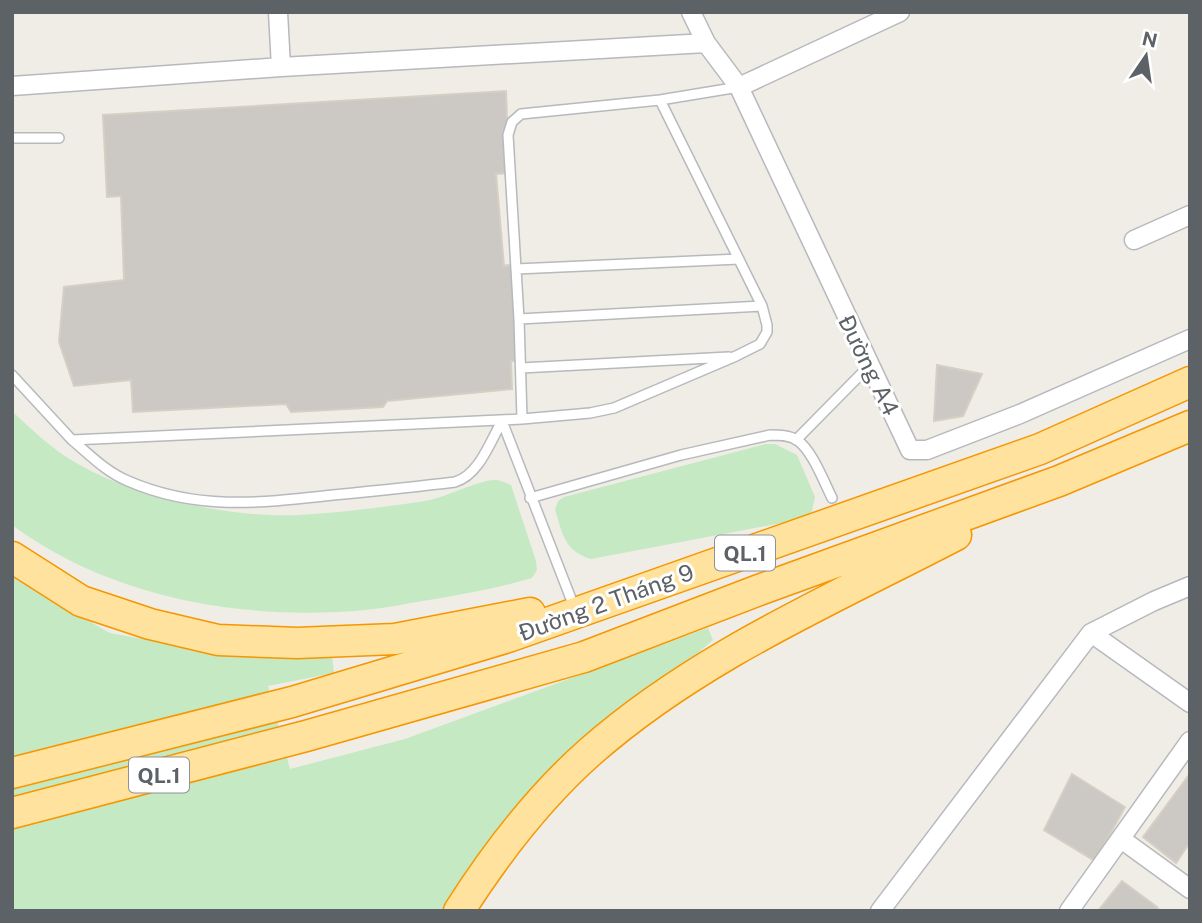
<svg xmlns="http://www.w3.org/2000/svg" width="1202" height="923" font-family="'Public Sans',sans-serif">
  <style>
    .green { fill: #c5e9c2 }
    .building { fill: #ccc8c3; stroke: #d6cfc4; stroke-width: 2 }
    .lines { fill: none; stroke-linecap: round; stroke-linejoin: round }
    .service-casing { stroke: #b6b9bd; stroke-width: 12 }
    .minor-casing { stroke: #b6b9bd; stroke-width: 21 }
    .trunk-casing { stroke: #f69600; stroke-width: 33 }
    .service { stroke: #fff; stroke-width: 9 }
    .minor { stroke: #fff; stroke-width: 18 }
    .trunk { stroke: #ffe29d; stroke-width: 30 }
    .labels { text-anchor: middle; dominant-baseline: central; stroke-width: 6; stroke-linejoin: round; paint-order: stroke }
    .shield { fill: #fff; stroke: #8e9195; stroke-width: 2 }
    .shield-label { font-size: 21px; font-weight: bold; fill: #5d6267 }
    .street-label { font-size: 23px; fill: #5d6267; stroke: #fff }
  </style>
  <rect width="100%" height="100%" fill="#f0ede6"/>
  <path class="green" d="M 12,411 C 33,431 53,450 78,464 C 138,498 230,518 298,515 C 340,513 383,507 425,501 C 445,498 480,479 496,480 C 500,480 506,483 511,485 L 536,561 L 537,570 L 532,578 C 498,588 463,594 429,600 C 408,603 387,608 366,610 C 244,621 112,599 12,525 Z
    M 766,444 L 775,444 L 797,455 L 815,497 L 812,511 L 803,519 L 591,559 C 564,551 563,534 555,510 L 558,501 L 564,497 Z
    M 12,577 L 110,633 L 181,646 L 332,655 L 334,673 L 268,686 L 290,769 L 405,739 L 708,628 L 713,640 L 587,747 L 530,804 L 443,911 L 12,911 Z"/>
  <path class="building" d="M 506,91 L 509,173 L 496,174 L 504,266 L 513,264 L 519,361 L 511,361 L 512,389 L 387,401 L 383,407 L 291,412 L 286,404 L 133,412 L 131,380 L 74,386 L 59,342 L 64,287 L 124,280 L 121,196 L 107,197 L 103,115 Z
    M 937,365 L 982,374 L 963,416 L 934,421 Z
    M 1072,774 L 1125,807 L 1095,861 L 1044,830 Z
    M 1189,775 L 1190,842 L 1176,863 L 1143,837 Z
    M 1122,881 L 1157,907 L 1160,911 L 1098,911 Z"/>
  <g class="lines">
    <g class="service-casing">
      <path id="service" d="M 12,138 L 59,138
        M 516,269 L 739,259
        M 519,319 L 762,306
        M 521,368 L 729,357
        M 12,375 L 72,440 L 522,419 L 519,319 L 508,135 L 512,122 L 521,114 L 660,100 L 739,87
        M 522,419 L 590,413 L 614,408 L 736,356 L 760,344 L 767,332 L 767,325 L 762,306 L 660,100
        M 502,421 L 573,604
        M 72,440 C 90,455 106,472 128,481 C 197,511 261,503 333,495 C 374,491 414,487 455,482 C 479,475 490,442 502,421
        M 796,440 L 869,366
        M 530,498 L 681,455 L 770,435 C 779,435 789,435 797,440 C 812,450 824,482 832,498"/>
    </g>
    <g class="minor-casing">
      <path id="minor" d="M 278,12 L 281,67
        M 691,12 L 706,43 L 739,87 L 910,450 L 927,450 L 1020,414 L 1190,339
        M 12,86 L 281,67 L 706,43
        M 739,87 L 900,12
        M 1134,240 L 1190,215
        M 1091,633 L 1190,703
        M 1121,839 L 1190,889
        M 880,911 L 1091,633 L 1154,601 L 1190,586
        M 1069,911 L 1190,741"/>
    </g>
    <g class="trunk-casing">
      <path id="trunk" d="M 12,557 L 81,601 L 150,624 L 218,640 L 297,643 L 395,639 L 530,613
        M 12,773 L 292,702 L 508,637 L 1040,449 L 1190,382
        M 12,813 L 306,736 L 584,657 L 759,590 L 1059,481 L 1190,426
        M 459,911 C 496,853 540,796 591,751 C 698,657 831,600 956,535"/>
    </g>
    <use href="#service" class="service"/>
    <use href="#minor" class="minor"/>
    <use href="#trunk" class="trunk"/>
  </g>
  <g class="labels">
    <g class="shield">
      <rect x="715" y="535.5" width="60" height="35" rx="5"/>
      <rect x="129" y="757.5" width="60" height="35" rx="5"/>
    </g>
    <g class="shield-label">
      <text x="745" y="553">QL.1</text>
      <text x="159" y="775">QL.1</text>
    </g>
    <g class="street-label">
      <text transform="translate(869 365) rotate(64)">Đường A4</text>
      <text transform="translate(606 602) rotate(-20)">Đường 2 Tháng 9</text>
    </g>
  </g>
  <rect width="1202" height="923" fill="none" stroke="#5d6267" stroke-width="28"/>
  <g transform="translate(1146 56) rotate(13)" stroke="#ffffff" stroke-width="5" paint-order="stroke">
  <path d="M0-5L12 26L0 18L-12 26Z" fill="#5d6267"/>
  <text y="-10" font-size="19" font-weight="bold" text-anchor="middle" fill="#5d6267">N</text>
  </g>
</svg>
